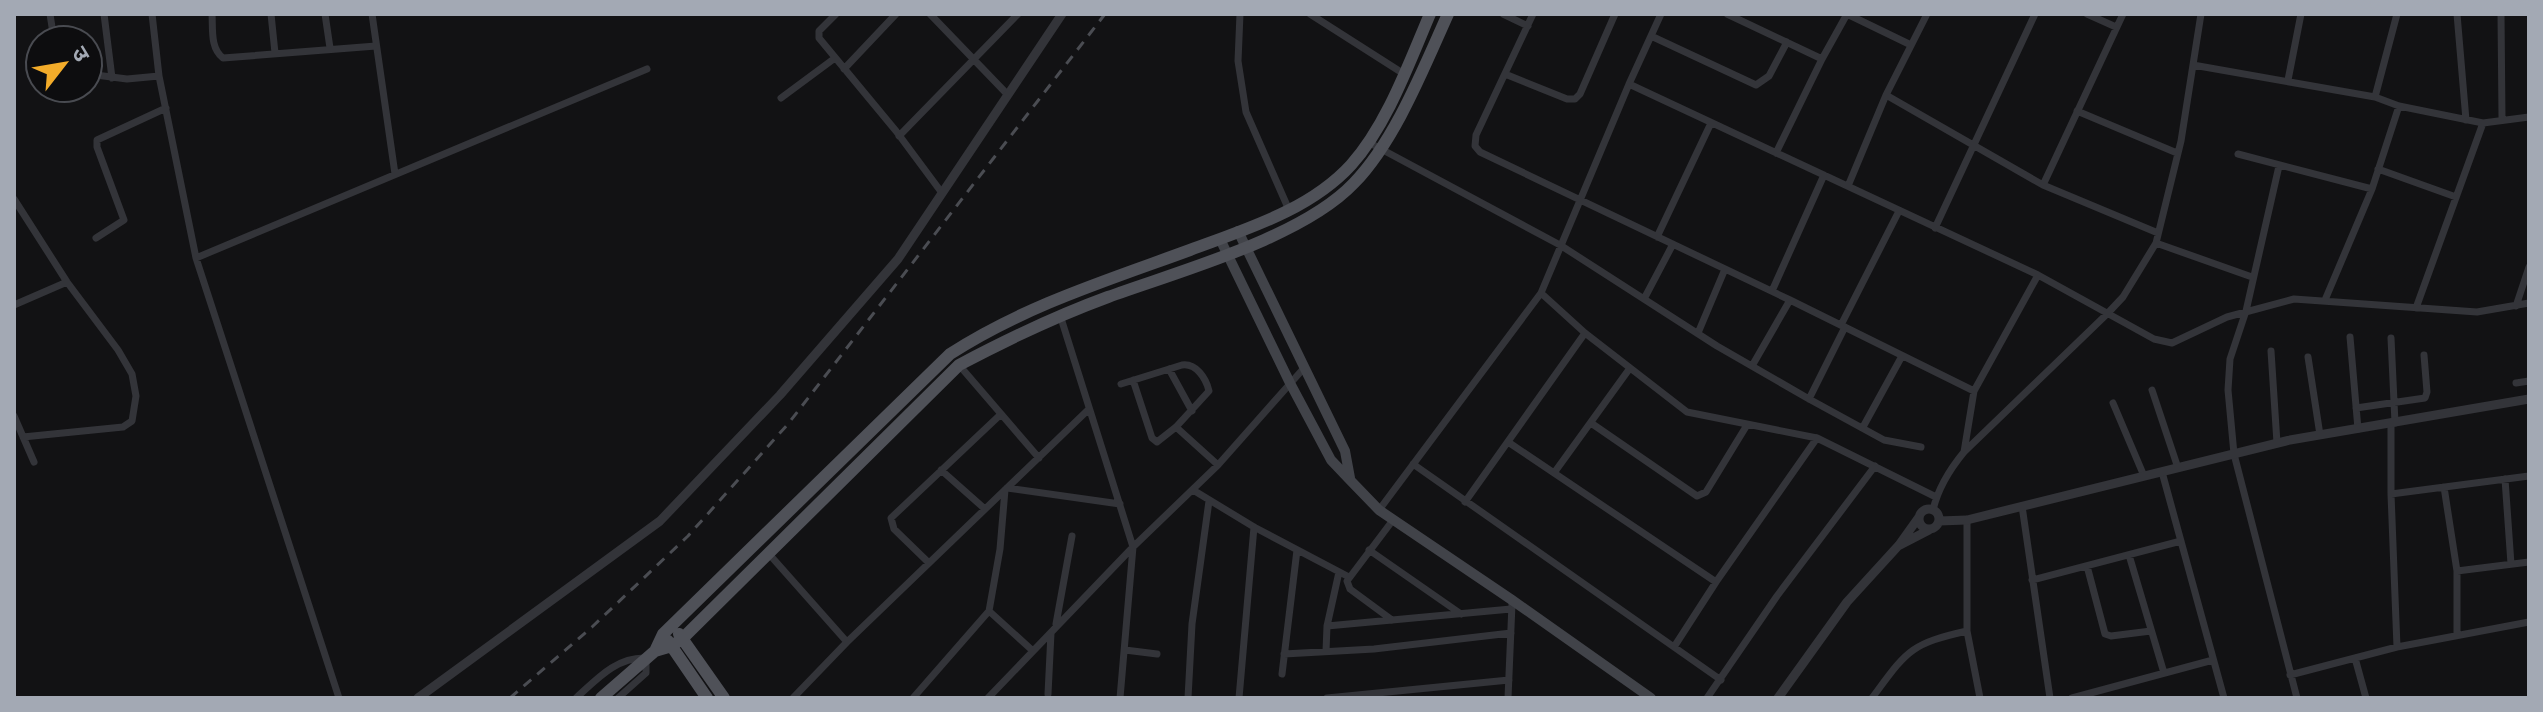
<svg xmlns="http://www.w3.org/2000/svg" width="2543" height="712" font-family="Signika,'Noto Sans Devanagari',sans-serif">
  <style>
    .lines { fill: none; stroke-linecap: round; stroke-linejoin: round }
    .minor { stroke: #333439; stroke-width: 7 }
    .tertiary { stroke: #333439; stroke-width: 9 }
    .secondary { stroke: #414349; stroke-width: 10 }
    .primary { stroke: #4f5158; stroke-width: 12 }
    .rail { stroke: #4a4c52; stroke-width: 3; stroke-dasharray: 10 8; stroke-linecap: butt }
  </style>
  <rect width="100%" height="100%" fill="#121214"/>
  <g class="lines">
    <path class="minor" d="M 50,14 L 54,40
      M 104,14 L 112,78
      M 152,14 L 159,76 L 196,258 L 339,698
      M 212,14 C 213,29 210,48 223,58 L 376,46
      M 271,14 L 275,53
      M 325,14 L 330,48
      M 372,14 L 395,174
      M 836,14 L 819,31 L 819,38 L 896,131 L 942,193
      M 930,14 L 1008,95
      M 1240,14 L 1238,61 L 1246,112 L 1289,210
      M 1310,14 L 1404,74
      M 1503,14 L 1528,26
      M 1533,14 L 1476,135 L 1475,146 L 1480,152 L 1790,300 L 1974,391
      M 1661,14 L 1629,84 L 2038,275 L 2154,339 L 2172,343 L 2227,317 L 2294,299 L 2477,312 L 2529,303
      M 1727,14 L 1822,59
      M 1847,14 L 1911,45
      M 1927,14 L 1886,95 L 2043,185
      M 2087,14 L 2116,27
      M 2123,14 L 2043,185 L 2158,233
      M 2457,14 L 2466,120
      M 2501,14 L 2502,118
      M 1651,36 L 1756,85 L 1769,76 L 1787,42
      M 2193,65 L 2375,97 L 2399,106 L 2483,123 L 2416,308
      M 844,69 L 896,14
      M 88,74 L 127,79 L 159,76
      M 1505,74 L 1567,99 L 1575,99 L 1580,94 L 1615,14
      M 2288,80 L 2301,14
      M 2375,97 L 2397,14
      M 781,98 L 835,58
      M 2077,111 L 2177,153
      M 2483,123 L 2529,117
      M 899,136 L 1018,14
      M 1368,142 L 1560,245 L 1717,346 L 1809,399 L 1884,440 L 1921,447
      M 1776,153 L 1822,59 L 1847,14
      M 2238,154 L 2372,189
      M 2279,166 L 2246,311 L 2230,359 L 2228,390 L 2234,454 L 2297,698
      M 2378,169 L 2456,197
      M 1848,186 L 1886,95
      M 14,199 L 67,282 L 118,350 L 132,374 L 136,396 L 132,421 L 123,427 L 23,437
      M 1935,228 L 2035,14
      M 1657,237 L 1711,123
      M 96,238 L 124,220 L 97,147 L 97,140 L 166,108
      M 2156,243 L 2252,277
      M 196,258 L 647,69
      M 1772,291 L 1824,175
      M 1541,293 L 1585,333 L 1687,412 L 1817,438 L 1936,497
      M 1644,299 L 1673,244
      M 2325,300 L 2372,189 L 2399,106
      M 14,305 L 67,282
      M 2516,306 L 2529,267
      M 1060,315 L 1133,547 L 1120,698
      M 1841,325 L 1899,211
      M 1698,333 L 1725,269
      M 2350,337 L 2358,429
      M 2391,338 L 2395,423
      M 2271,351 L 2277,443
      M 2308,357 L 2320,435
      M 959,365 L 1039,458
      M 1752,366 L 1790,300
      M 1169,369 L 1192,411
      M 2516,383 L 2529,381
      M 1121,384 L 1182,365 C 1196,363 1206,378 1209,391 L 1176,427 L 1157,442 L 1152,438 L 1133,380
      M 2152,390 L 2178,468
      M 1809,399 L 1845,327
      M 2113,403 L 2144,476
      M 2356,408 L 2425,398 L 2427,392 L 2424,355
      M 14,416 L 34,462
      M 1591,423 L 1697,496 L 1706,492 L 1747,425
      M 2391,424 L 2391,494 L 2397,647
      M 1176,427 L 1218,465
      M 1863,427 L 1902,356
      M 1508,442 L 1716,582
      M 1964,452 L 1974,391 L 2038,275
      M 1413,464 L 1721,680
      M 941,470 L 985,509
      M 2162,472 L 2224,698
      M 1554,473 L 1630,368
      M 2505,479 L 2511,564
      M 2444,487 L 2457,571 L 2457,634
      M 1007,488 L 1120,504
      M 1193,490 L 1254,527 L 1349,577
      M 2391,494 L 2529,476
      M 1465,502 L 1585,333
      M 2022,506 L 2050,698
      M 1379,510 L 1541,293 L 1629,84
      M 1933,510 C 1938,488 1950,469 1964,452 L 2107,314 L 2123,297 L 2156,243 L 2181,141 L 2201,14
      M 1967,520 L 1967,631 L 1980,698
      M 1369,550 L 1461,614
      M 769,554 L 847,642
      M 2129,555 L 2164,673
      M 929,563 L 894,529 L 891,518 L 1000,415
      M 2087,566 L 2105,634 L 2111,636 L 2151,631
      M 2457,571 L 2529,562
      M 2032,580 L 2181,541
      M 989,611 L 1033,651
      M 1392,620 L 1350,589 L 1347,581 L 1393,520
      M 1056,624 L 1072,536
      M 1327,626 L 1511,609
      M 1674,647 L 1716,582 L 1817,438
      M 1125,650 L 1157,654
      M 1326,651 L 1327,626 L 1339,572
      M 1284,654 L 1374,649 L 1511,633
      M 2355,658 L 2366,698
      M 1282,674 L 1297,550
      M 2290,675 L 2397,647 L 2529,622
      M 1048,694 L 1051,633
      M 576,698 C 597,679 616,657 646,658 L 646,673 L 618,698
      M 793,698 L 847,642 L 1089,409
      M 913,698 L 989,611 L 1000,549 L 1005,490
      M 988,698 L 1133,547 L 1218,465 L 1304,368
      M 1188,698 L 1192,624 L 1209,501
      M 1239,698 L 1254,527
      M 1327,698 L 1509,680
      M 1508,698 L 1512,604
      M 1707,698 L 1777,596 L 1875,466
      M 1872,698 C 1907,651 1909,644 1967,631
      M 2072,698 L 2213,660"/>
    <path class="tertiary" d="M1919 519a10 10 0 1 1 20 0a10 10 0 1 1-20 0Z
      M 1939,521 L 1967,520 L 2290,440 L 2529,399
      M 1900,545 L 1929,530
      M 418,698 L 660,521 L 780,395 L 898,259 L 1062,14
      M 1778,698 L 1847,602 L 1899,545 L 1919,517"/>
    <path class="secondary" d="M 1238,231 L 1345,451 L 1350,478
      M 1220,239 L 1290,383 L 1331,460 L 1350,480 L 1379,510 L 1512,600 L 1651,698"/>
    <path class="primary" d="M 679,634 L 724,698
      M 668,641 L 707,698
      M 655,651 L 663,634 L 950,354 C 1024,306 1108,280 1190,250 C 1246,229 1310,210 1351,165 C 1387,125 1409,63 1430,14
      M 601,698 L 655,651 L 672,646 L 683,638 L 959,365 C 1008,339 1056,316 1108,297 C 1179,271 1302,238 1354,183 C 1395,141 1424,67 1448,14"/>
    <path class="rail" d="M 510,698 L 592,627 L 688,536 L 788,424 L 1105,14"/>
  </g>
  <rect width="2543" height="712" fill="none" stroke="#a3a9b4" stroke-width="32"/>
  <g transform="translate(64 64) rotate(59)"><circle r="38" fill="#0d0d0f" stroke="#494b51" stroke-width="2"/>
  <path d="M0-6L14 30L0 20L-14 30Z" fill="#f3ac2a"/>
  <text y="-12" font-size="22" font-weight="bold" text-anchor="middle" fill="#a3a9b4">उ</text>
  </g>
</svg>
